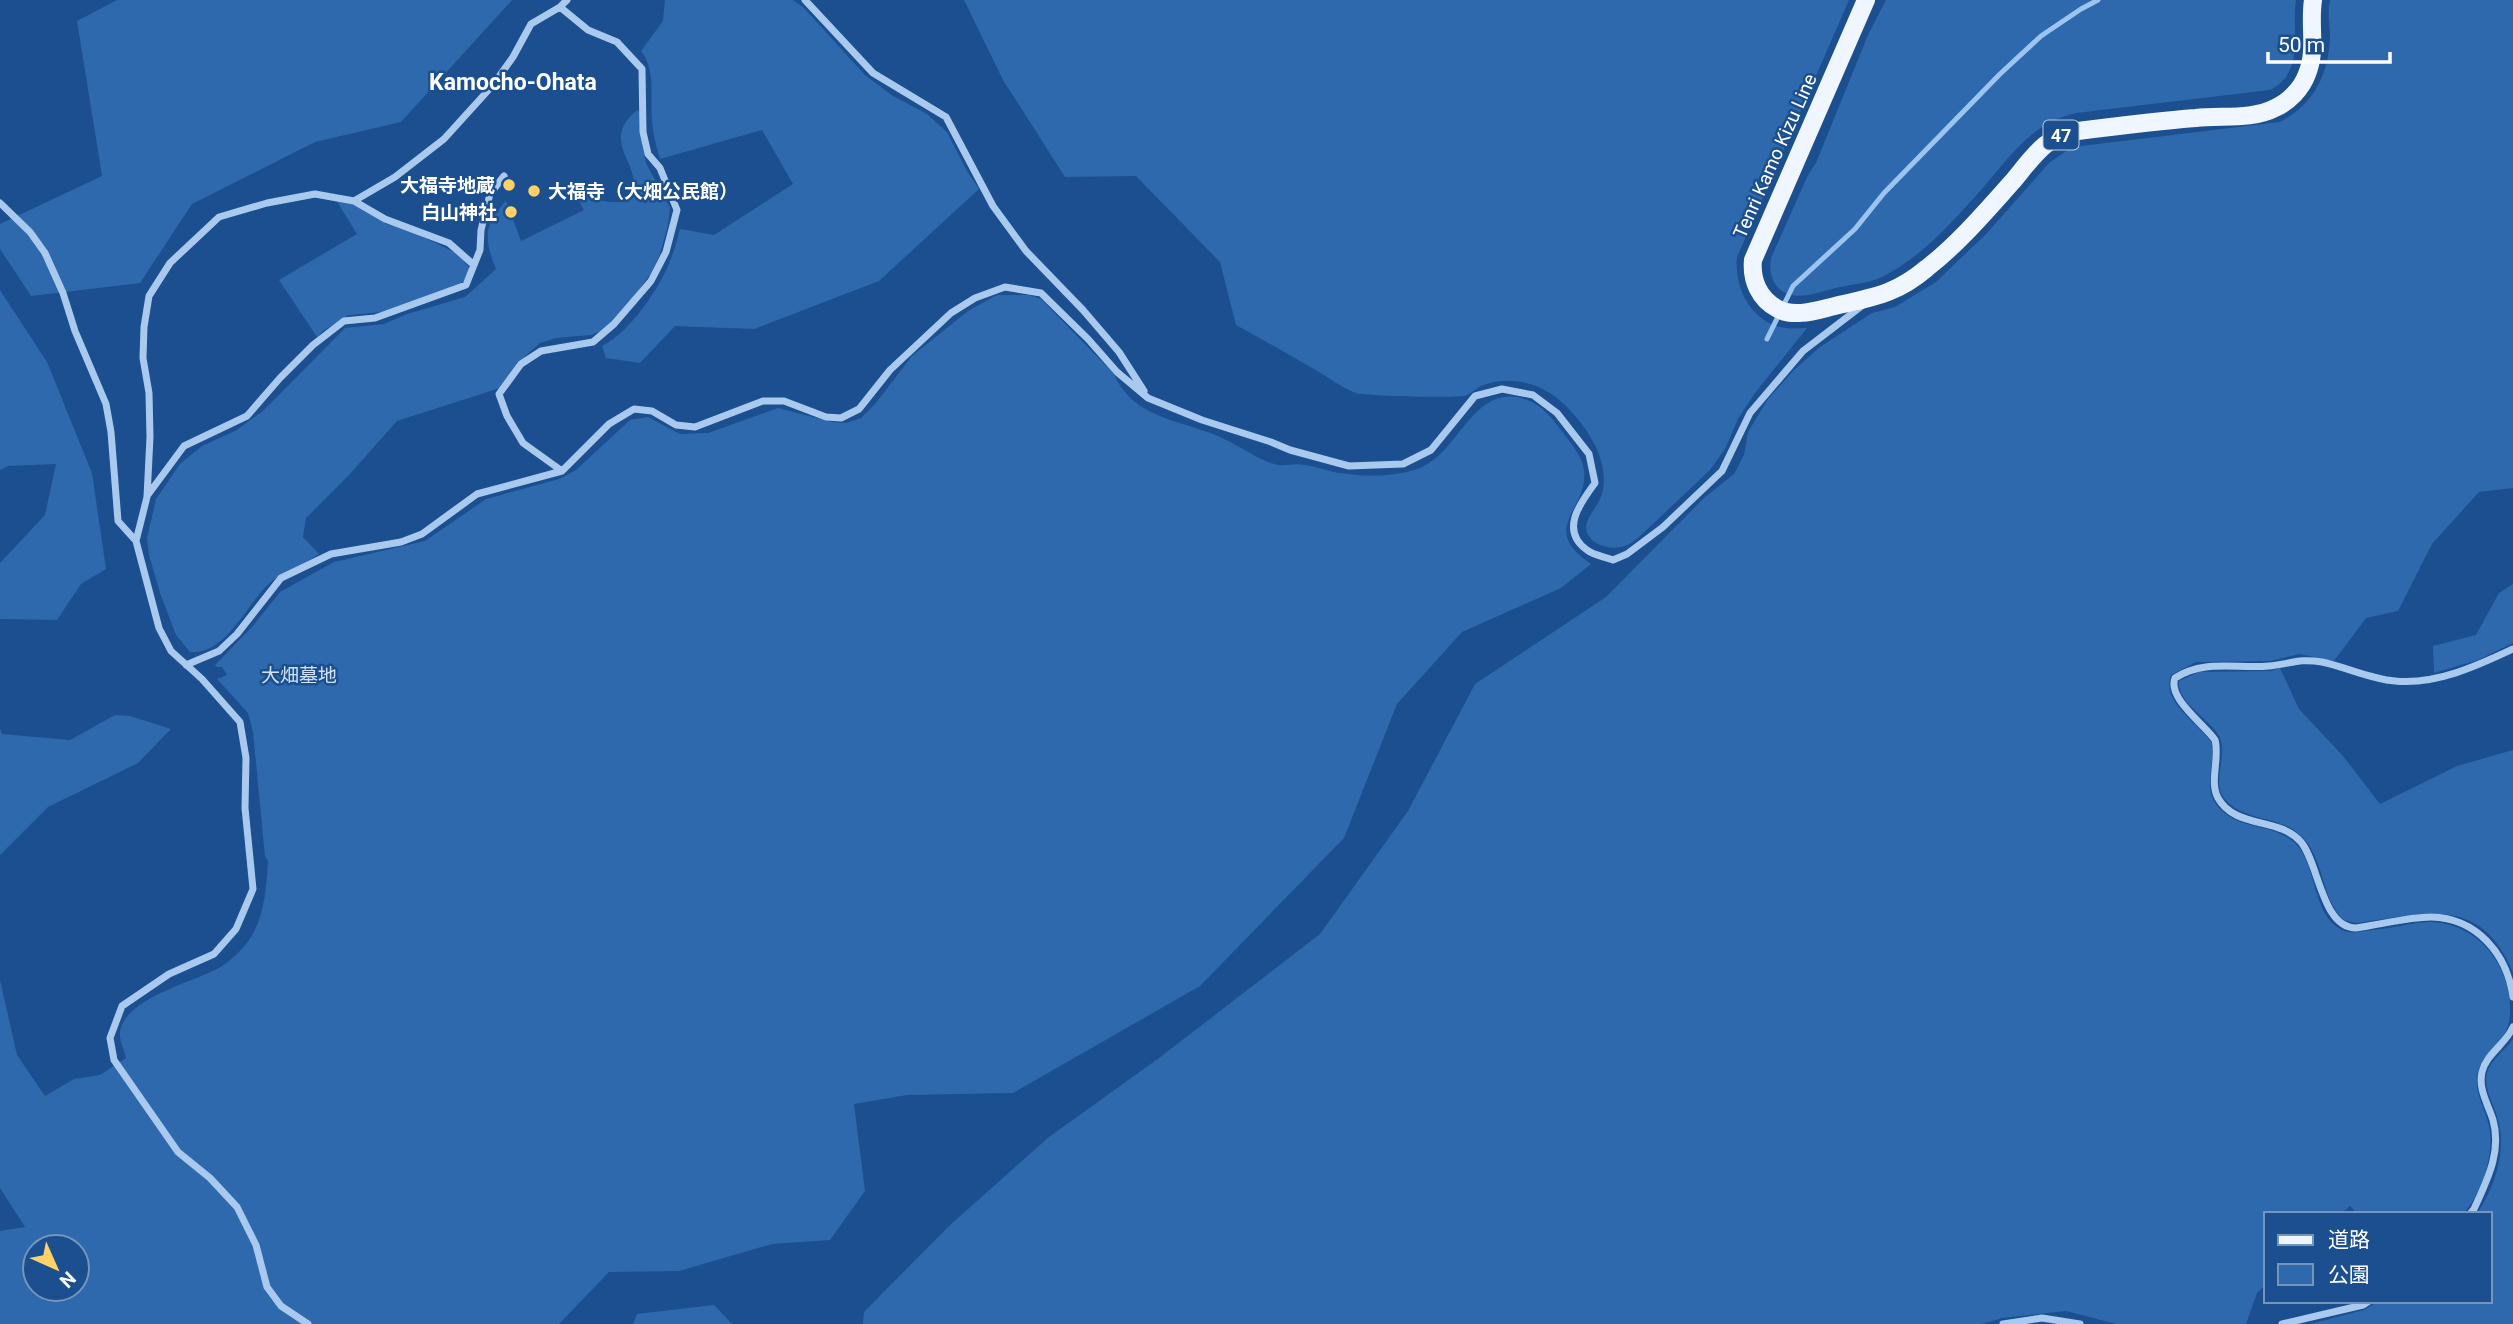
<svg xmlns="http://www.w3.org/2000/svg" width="2513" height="1324" font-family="Roboto,'Noto Sans JP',sans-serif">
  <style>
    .green { fill: #2e69ad; fill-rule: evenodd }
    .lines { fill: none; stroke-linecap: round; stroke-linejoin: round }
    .stream { stroke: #9cc4f0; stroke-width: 5 }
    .street { stroke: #a9c9ee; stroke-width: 7 }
    .primary { stroke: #f0f6ff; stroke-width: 18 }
    .poi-dot { fill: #ffd166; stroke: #1b4f8f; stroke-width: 2.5 }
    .labels { text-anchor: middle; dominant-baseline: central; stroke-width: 5; stroke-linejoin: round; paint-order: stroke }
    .shield { fill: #1b4f8f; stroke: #bbcadd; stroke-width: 2 }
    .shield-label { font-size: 18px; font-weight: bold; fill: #fff }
    .street-label { font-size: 19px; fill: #fff; stroke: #1b4f8f }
    .poi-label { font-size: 19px; font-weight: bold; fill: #fff; stroke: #1b4f8f; text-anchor: end }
    .park-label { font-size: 19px; fill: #cfe3fa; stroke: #1b4f8f }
    .quarter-label { font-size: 23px; font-weight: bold; fill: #fff; stroke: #1b4f8f }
  </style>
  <rect width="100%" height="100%" fill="#1b4f8f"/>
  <path class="green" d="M 117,0 L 512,0 L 401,122 L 315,142 L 192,204 L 140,283 L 31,296 L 0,249 L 0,224 L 102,176 L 77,21 Z
    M 665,0 L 793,0 L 803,7 L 865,75 L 893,96 L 927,114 L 947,132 L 967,171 L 979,189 L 879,281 L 754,329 L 675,326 L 640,363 L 606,358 L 602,346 C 628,334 660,288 670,261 C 674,251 677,240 680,229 L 714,235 L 793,184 L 762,130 L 660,159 C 656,146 653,134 652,121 C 650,98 656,69 641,51 L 663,21 Z
    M 964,0 L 1849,0 L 1737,257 C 1734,288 1751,323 1785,328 C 1792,329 1800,328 1807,328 L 1755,393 L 1738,419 L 1725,449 L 1710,470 L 1638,538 C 1634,541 1629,545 1625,546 C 1611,551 1588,545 1586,528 C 1586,518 1596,508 1600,499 C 1614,466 1588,428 1565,405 C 1543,383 1510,374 1481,386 C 1475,389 1470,395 1463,396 C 1451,398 1366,396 1356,393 C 1344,389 1331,379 1319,372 C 1291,356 1264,340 1236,325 L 1220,262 L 1136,176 L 1065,177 L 1003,80 Z
    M 1886,0 L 2296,0 C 2291,31 2306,72 2270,90 L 2076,113 C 2031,123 2011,156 1982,189 C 1953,221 1921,258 1882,277 C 1869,283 1854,284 1840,287 C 1825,290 1808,298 1792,295 C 1774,292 1768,274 1771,258 L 1808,175 L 1816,163 L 1868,35 Z
    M 2330,0 L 2513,0 L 2513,488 L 2479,492 L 2432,544 L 2398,611 L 2366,618 L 2334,661 L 2299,654 L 2270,661 L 2196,662 L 2171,675 C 2161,702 2197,722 2211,742 C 2216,760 2205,782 2213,799 C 2230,832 2271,821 2295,843 C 2318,865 2311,915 2342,930 C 2351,935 2363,931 2373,930 C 2392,929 2412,922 2431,922 C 2466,923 2494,947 2505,979 C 2510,994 2513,1017 2506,1031 C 2496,1051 2474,1060 2477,1085 C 2478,1099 2486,1112 2489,1126 C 2495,1153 2482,1194 2463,1214 L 2358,1214 L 2350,1206 L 2341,1214 L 2266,1214 L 2266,1284 L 2257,1293 L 2246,1324 L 2116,1324 L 2066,1311 L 2002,1318 L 1982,1324 L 863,1324 L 864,1312 L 949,1226 L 1049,1137 L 1159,1058 L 1320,934 L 1408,811 L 1475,684 L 1606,597 L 1704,498 L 1734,474 L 1744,455 L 1748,432 L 1768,399 L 1795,369 L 1820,347 L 1872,313 L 1895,307 L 1936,282 L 1987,233 L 2049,163 L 2066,151 L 2081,146 L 2280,122 C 2314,104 2328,76 2330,38 C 2330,25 2327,13 2330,0 Z
    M 637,110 L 640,112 L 640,134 L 646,163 L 670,208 L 668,225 L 660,254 L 651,273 L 625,309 L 603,330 L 591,335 L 556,338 L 540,343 L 523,358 L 503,387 L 397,421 L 349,475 L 306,518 L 303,537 L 319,554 C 304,565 285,570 271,582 C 247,602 227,655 190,652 L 176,635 L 160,593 L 149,555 L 147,538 L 156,499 L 180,464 L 202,446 L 235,431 L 263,411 L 345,328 L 384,324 L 407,314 L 465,297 L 496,269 C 484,239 483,225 506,201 L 521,241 L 584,210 L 570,184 C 594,198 600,205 628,201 C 648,176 612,153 623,127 C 626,120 632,115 637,110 Z
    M 336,200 L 361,202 L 386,224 L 407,229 L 458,254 L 471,270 L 467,279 L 457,286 L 382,312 L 349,315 L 323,331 L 317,337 L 279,280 L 357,234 Z
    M 0,290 L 47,362 L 92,473 L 106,569 L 81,584 L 57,620 L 0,619 L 0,563 L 45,515 L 56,464 L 8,466 L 0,470 Z
    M 997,295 L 1029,295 L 1041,299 L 1114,374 C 1133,419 1182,420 1220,437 C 1237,444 1261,462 1278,465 C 1286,466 1296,463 1304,465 C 1317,466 1328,472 1341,473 C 1365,477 1396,477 1420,468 C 1461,452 1474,378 1530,401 C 1544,407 1555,422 1564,434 C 1572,445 1583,457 1584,471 C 1589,509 1537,528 1591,564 L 1561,588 L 1462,632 L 1397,704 L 1344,838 L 1200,986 L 1013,1093 L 907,1095 L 854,1104 L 865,1191 L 830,1240 L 772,1244 L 679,1271 L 609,1272 L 559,1324 L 0,1324 L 0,1231 L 25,1227 L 0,1188 L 0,980 L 17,1055 L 45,1096 L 74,1079 L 100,1075 L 126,1058 C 125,1052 121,1044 120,1037 C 117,1002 188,983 213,971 C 222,967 232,959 239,952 C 264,928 266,893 268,861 L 265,856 L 253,732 L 248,713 L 217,679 L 227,675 L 222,667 L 217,667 L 215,665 L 252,627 L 280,592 L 334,562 L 425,541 L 486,499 L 559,479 L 576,470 L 630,420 L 648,417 L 680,434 L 708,433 L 778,408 L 832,422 L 846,423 L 861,418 L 875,404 L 912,356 L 968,311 ZM 35,1247 L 77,1247 L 77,1289 L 35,1289 Z
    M 2513,584 L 2513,643 L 2478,660 L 2434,673 L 2433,646 L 2476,635 L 2499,593 Z
    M 2280,668 L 2299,709 L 2343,756 L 2380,804 L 2457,766 L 2513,750 L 2513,973 C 2480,892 2423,915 2356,923 L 2344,920 C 2320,898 2325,857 2300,835 C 2279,815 2243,822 2224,798 C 2211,782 2229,755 2219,736 C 2209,718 2177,703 2179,681 L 2199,672 L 2271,671 Z
    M 115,715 L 130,716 L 171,729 L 138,763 L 48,807 L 0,855 L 0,728 L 2,734 L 70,740 Z
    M 2513,1039 L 2513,1324 L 2310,1324 L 2364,1310 L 2379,1301 L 2490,1301 L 2490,1214 L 2477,1214 C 2494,1188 2507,1152 2498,1120 C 2495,1106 2483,1089 2487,1073 C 2491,1059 2505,1050 2513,1039 Z
    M 714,1305 L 732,1324 L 633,1324 L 637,1314 Z"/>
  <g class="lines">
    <path class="stream" d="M 1767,339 L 1793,286 L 1855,229 L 1884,193 L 2000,74 L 2041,36 L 2081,9 L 2098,0"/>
    <path class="street" d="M 805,0 L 873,73 L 946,117 L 993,206 L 1026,251 L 1083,310 L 1119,352 L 1144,391
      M 560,7 L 588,30 L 617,42 L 642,69 L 643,132 L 648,154 L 660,168 L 677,210 L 666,252 L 651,281 L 614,324 L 593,342 L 541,351 L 521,364 L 499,394 L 507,416 L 523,443 L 562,471
      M 354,201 L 385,219 L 449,243 L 474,265
      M 0,203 L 30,232 L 45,253 L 63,293 L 75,331 L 106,404 L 111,432 L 118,521 L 136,541 L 159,628 L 171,651 L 202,679 L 240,722 L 246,758 L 245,808 L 253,889 L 236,929 L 214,954 L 169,974 L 122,1006 L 110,1038 L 114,1060 L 178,1152 L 210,1178 L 237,1207 L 256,1245 L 267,1287 L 281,1306 L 308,1324
      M 147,496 L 184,446 L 247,416 L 280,378 L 313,345 L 344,321 L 375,318 L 466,285 L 480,250 L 481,230 L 490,194 L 504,176
      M 136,541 L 147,497 L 150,437 L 149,393 L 143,358 L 144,327 L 149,296 L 170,263 L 219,217 L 267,203 L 315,194 L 354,201 L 395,177 L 444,139 L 493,85 L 513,57 L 531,24 L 560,7 L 567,0
      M 2513,649 C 2477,666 2436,685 2395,681 C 2370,679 2346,667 2322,662 C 2298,658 2291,664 2269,666 C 2236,669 2204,659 2175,678 C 2167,698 2204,724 2215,740 C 2220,758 2209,782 2218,798 C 2235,829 2280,817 2301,842 C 2319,864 2322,928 2356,928 C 2379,925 2408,917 2431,917 C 2477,918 2507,954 2513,997
      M 186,665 L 219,651 L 237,634 L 281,578 L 331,554 L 401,542 L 422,534 L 477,494 L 562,471 L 609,424 L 634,409 L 652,411 L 676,425 L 695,427 L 763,401 L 784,401 L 826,417 L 841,418 L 859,409 L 890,370 L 951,313 L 975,298 L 1005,287 L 1041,293 L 1088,339 L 1117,372 L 1148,398 L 1202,420 L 1271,442 L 1290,450 L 1349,466 L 1403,464 L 1431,450 L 1475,396 L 1502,389 L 1533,395 L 1557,413 L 1589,454 L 1595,483 C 1581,502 1559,530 1587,550 C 1593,555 1605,557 1613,560 L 1627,554 L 1663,527 L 1722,471 L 1750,413 L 1803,351 L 1863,305
      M 2470,1214 L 2474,1209 C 2487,1180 2502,1152 2493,1120 C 2488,1104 2478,1089 2482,1072 C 2486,1054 2506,1044 2513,1027
      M 2003,1324 L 2042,1318 L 2080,1324
      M 2282,1324 L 2363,1305 L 2369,1301"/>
    <path class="primary" d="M 1866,0 L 1753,260 C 1751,280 1759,299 1778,309 C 1795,318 1817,310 1835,306 C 1873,297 1895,295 1927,268 C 1959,243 1986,211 2013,181 C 2023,169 2033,155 2045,145 C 2055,137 2066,133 2078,131 C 2117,126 2156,121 2196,118 C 2221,115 2252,120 2275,108 C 2289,102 2302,88 2307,74 C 2317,50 2309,25 2313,0"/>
  </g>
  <g class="poi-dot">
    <circle cx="509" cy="185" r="7"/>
    <circle cx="534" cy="191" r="7"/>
    <circle cx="511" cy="212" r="7"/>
  </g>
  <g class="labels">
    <rect class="shield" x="2043.5" y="120.5" width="35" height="29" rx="5"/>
    <g class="shield-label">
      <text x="2061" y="135">47</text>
    </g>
    <g class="street-label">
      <text transform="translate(1775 156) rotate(-66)">Tenri Kamo Kizu Line</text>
    </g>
    <g class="poi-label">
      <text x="495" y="185">大福寺地蔵</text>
      <text x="548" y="191" text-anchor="start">大福寺（大畑公民館）</text>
      <text x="497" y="212">白山神社</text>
    </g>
    <g class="park-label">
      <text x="299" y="675">大畑墓地</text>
    </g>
    <g class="quarter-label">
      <text x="513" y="82">Kamocho-Ohata</text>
    </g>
  </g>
  <rect x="2264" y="1212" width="228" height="91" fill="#1b4f8f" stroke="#7695bc" stroke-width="2"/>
  <rect x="2278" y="1235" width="35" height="10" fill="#f0f6ff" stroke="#7695bc" stroke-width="2"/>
  <text x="2328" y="1247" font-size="21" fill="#ffffff">道路</text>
  <rect x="2278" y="1264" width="35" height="21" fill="#2e69ad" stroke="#7695bc" stroke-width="2"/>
  <text x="2328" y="1282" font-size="21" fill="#ffffff">公園</text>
  <g transform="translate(56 1268) rotate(135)"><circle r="33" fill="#1b4f8f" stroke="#7695bc" stroke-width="2"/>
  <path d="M0-5L12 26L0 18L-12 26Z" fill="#ffd166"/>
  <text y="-10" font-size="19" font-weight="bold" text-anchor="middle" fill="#ffffff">N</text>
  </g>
  <path d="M2268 52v10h122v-10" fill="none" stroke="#ffffff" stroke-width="3.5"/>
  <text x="2278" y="52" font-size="21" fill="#ffffff" stroke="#1b4f8f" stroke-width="5" paint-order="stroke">50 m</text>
</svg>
